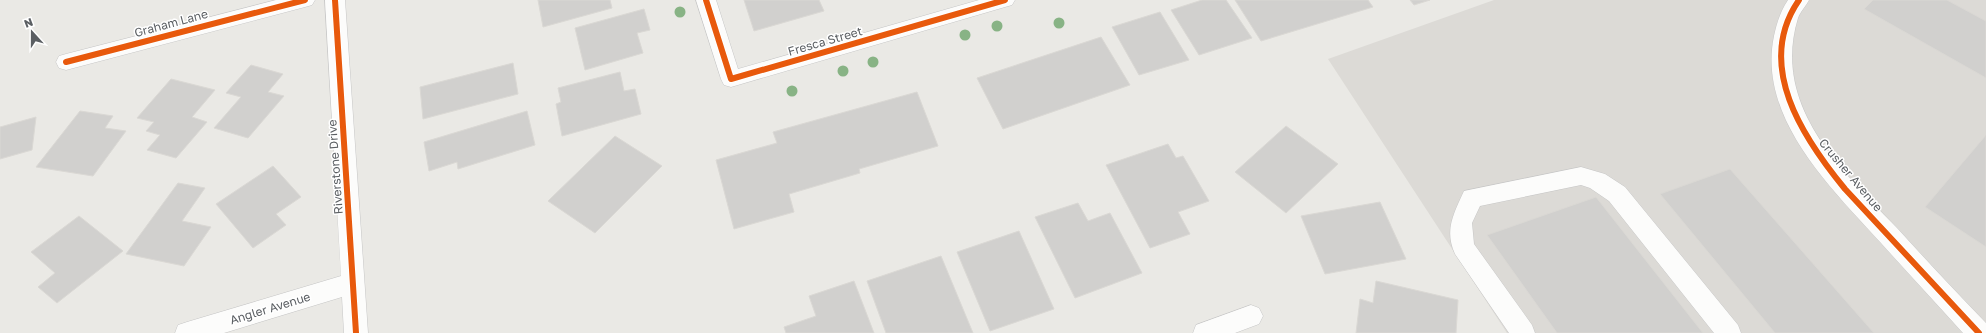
<svg xmlns="http://www.w3.org/2000/svg" width="1986" height="333" font-family="'Golos Text',sans-serif">
  <style>
    .industrial { fill: #dcdad6 }
    .building { fill: #d1d0ce; stroke: #dad8d4 }
    .lines { fill: none; stroke-linecap: round; stroke-linejoin: round }
    .minor-casing { stroke: #c6c6c6; stroke-width: 1 }
    .minor { fill: #fcfcfb; fill-rule: evenodd }
    .cycleway-casing { stroke: #fff; stroke-width: 8 }
    .cycleway { stroke: #e8590c; stroke-width: 6 }
    .tree { fill: #88b385 }
    .labels { text-anchor: middle; dominant-baseline: central; stroke-width: 3; stroke-linejoin: round; paint-order: stroke }
    .street-label { font-size: 12px; fill: #5b5f63; stroke: #fff }
  </style>
  <rect width="100%" height="100%" fill="#eae9e5"/>
  <path class="industrial" d="M 1494,0 L 1986,0 L 1986,333 L 1507,333 L 1328,59 Z"/>
  <path class="building" d="M 538,0 L 610,0 L 612,8 L 543,27 Z
    M 744,0 L 819,0 L 824,11 L 754,31 Z
    M 1202,0 L 1226,0 L 1252,38 L 1199,55 L 1171,10 Z
    M 1235,0 L 1368,0 L 1373,7 L 1261,41 Z
    M 1410,0 L 1430,0 L 1414,5 Z
    M 1873,0 L 1947,0 L 1986,21 L 1986,78 L 1864,9 Z
    M 644,9 L 650,30 L 637,33 L 643,53 L 585,70 L 575,28 Z
    M 1160,12 L 1189,60 L 1139,75 L 1112,27 Z
    M 1101,37 L 1130,85 L 1003,129 L 977,78 Z
    M 513,63 L 518,94 L 423,119 L 420,87 Z
    M 251,65 L 283,74 L 268,92 L 284,96 L 248,138 L 214,128 L 241,97 L 226,93 Z
    M 620,72 L 624,91 L 635,89 L 641,114 L 562,136 L 556,104 L 561,102 L 558,88 Z
    M 171,79 L 215,90 L 192,117 L 207,122 L 176,158 L 147,150 L 160,135 L 146,131 L 154,122 L 137,118 Z
    M 917,92 L 938,146 L 859,169 L 860,173 L 789,194 L 794,212 L 734,229 L 716,160 L 777,143 L 773,132 Z
    M 80,111 L 113,116 L 105,128 L 126,131 L 93,176 L 36,167 Z
    M 527,111 L 535,145 L 458,169 L 457,162 L 429,171 L 424,142 Z
    M 36,117 L 32,150 L 0,159 L 0,127 Z
    M 1286,126 L 1338,164 L 1286,213 L 1235,172 Z
    M 1986,135 L 1986,247 L 1925,207 Z
    M 615,136 L 662,166 L 595,233 L 548,201 Z
    M 1168,144 L 1176,158 L 1183,156 L 1209,201 L 1178,212 L 1190,234 L 1150,248 L 1106,165 Z
    M 273,166 L 301,197 L 276,214 L 286,225 L 253,248 L 216,204 Z
    M 1730,169 L 1874,333 L 1775,333 L 1660,194 Z
    M 178,183 L 205,188 L 182,221 L 211,227 L 184,266 L 126,254 Z
    M 1596,197 L 1703,333 L 1557,333 L 1487,235 Z
    M 1380,202 L 1406,259 L 1325,274 L 1301,216 Z
    M 1078,203 L 1088,221 L 1110,213 L 1142,273 L 1075,298 L 1035,217 Z
    M 79,216 L 123,251 L 57,303 L 38,287 L 55,273 L 31,252 Z
    M 1019,231 L 1054,309 L 990,331 L 957,252 Z
    M 941,256 L 973,333 L 886,333 L 867,281 Z
    M 854,281 L 874,333 L 786,333 L 784,327 L 816,316 L 809,296 Z
    M 1376,281 L 1458,300 L 1456,333 L 1356,333 L 1360,299 L 1373,303 Z"/>
  <g class="lines">
    <g class="minor-casing">
      <path id="minor" d="M 276,0 L 315,0 L 312,5 L 305,7 L 66,70 L 59,68 L 56,62 L 59,56 L 66,54 Z
        M 325,0 L 345,0 L 368,333 L 344,333 L 342,297 L 224,333 L 175,333 L 178,325 L 187,322 L 341,276 Z
        M 696,0 L 716,0 L 738,69 L 979,0 L 1015,0 L 1012,5 L 1005,7 L 731,87 L 724,85 L 721,79 Z
        M 1788,0 L 1809,0 C 1806,6 1800,12 1798,18 C 1771,106 1842,171 1897,228 C 1926,260 1956,292 1986,323 L 1986,333 L 1963,333 C 1936,303 1908,273 1881,243 C 1832,189 1757,118 1774,36 C 1777,23 1780,12 1788,0 Z
        M 1581,167 L 1605,174 L 1625,187 L 1738,325 L 1741,333 L 1714,333 L 1609,201 L 1590,188 L 1581,185 L 1480,206 L 1472,223 L 1474,244 L 1532,325 L 1535,333 L 1509,333 L 1455,254 C 1444,230 1454,213 1464,191 Z
        M 1251,305 L 1259,308 L 1263,316 L 1259,324 L 1235,333 L 1193,333 L 1196,325 Z"/>
    </g>
    <use href="#minor" class="minor"/>
    <g class="cycleway-casing">
      <path id="cycleway" d="M 335,0 L 356,333
        M 706,0 L 731,79 L 1005,0
        M 1799,0 C 1754,65 1803,138 1845,189 L 1979,333
        M 66,62 L 305,0"/>
    </g>
    <use href="#cycleway" class="cycleway"/>
  </g>
  <g class="tree">
    <circle cx="680" cy="12" r="5.5"/>
    <circle cx="1059" cy="23" r="5.5"/>
    <circle cx="997" cy="26" r="5.5"/>
    <circle cx="965" cy="35" r="5.5"/>
    <circle cx="873" cy="62" r="5.5"/>
    <circle cx="843" cy="71" r="5.5"/>
    <circle cx="792" cy="91" r="5.5"/>
  </g>
  <g class="labels">
    <g class="street-label">
      <text transform="translate(171 23) rotate(-15)">Graham Lane</text>
      <text transform="translate(825 41) rotate(-16)">Fresca Street</text>
      <text transform="translate(335 167) rotate(-94)">Riverstone Drive</text>
      <text transform="translate(1851 175) rotate(50)">Crusher Avenue</text>
      <text transform="translate(270 308) rotate(-17)">Angler Avenue</text>
    </g>
  </g>
  <g transform="translate(32 32) rotate(339)" stroke="#ffffff" stroke-width="3" paint-order="stroke">
  <path d="M0-3L7 15L0 10L-7 15Z" fill="#5b5f63"/>
  <text y="-6" font-size="11" font-weight="bold" text-anchor="middle" fill="#5b5f63">N</text>
  </g>
</svg>
